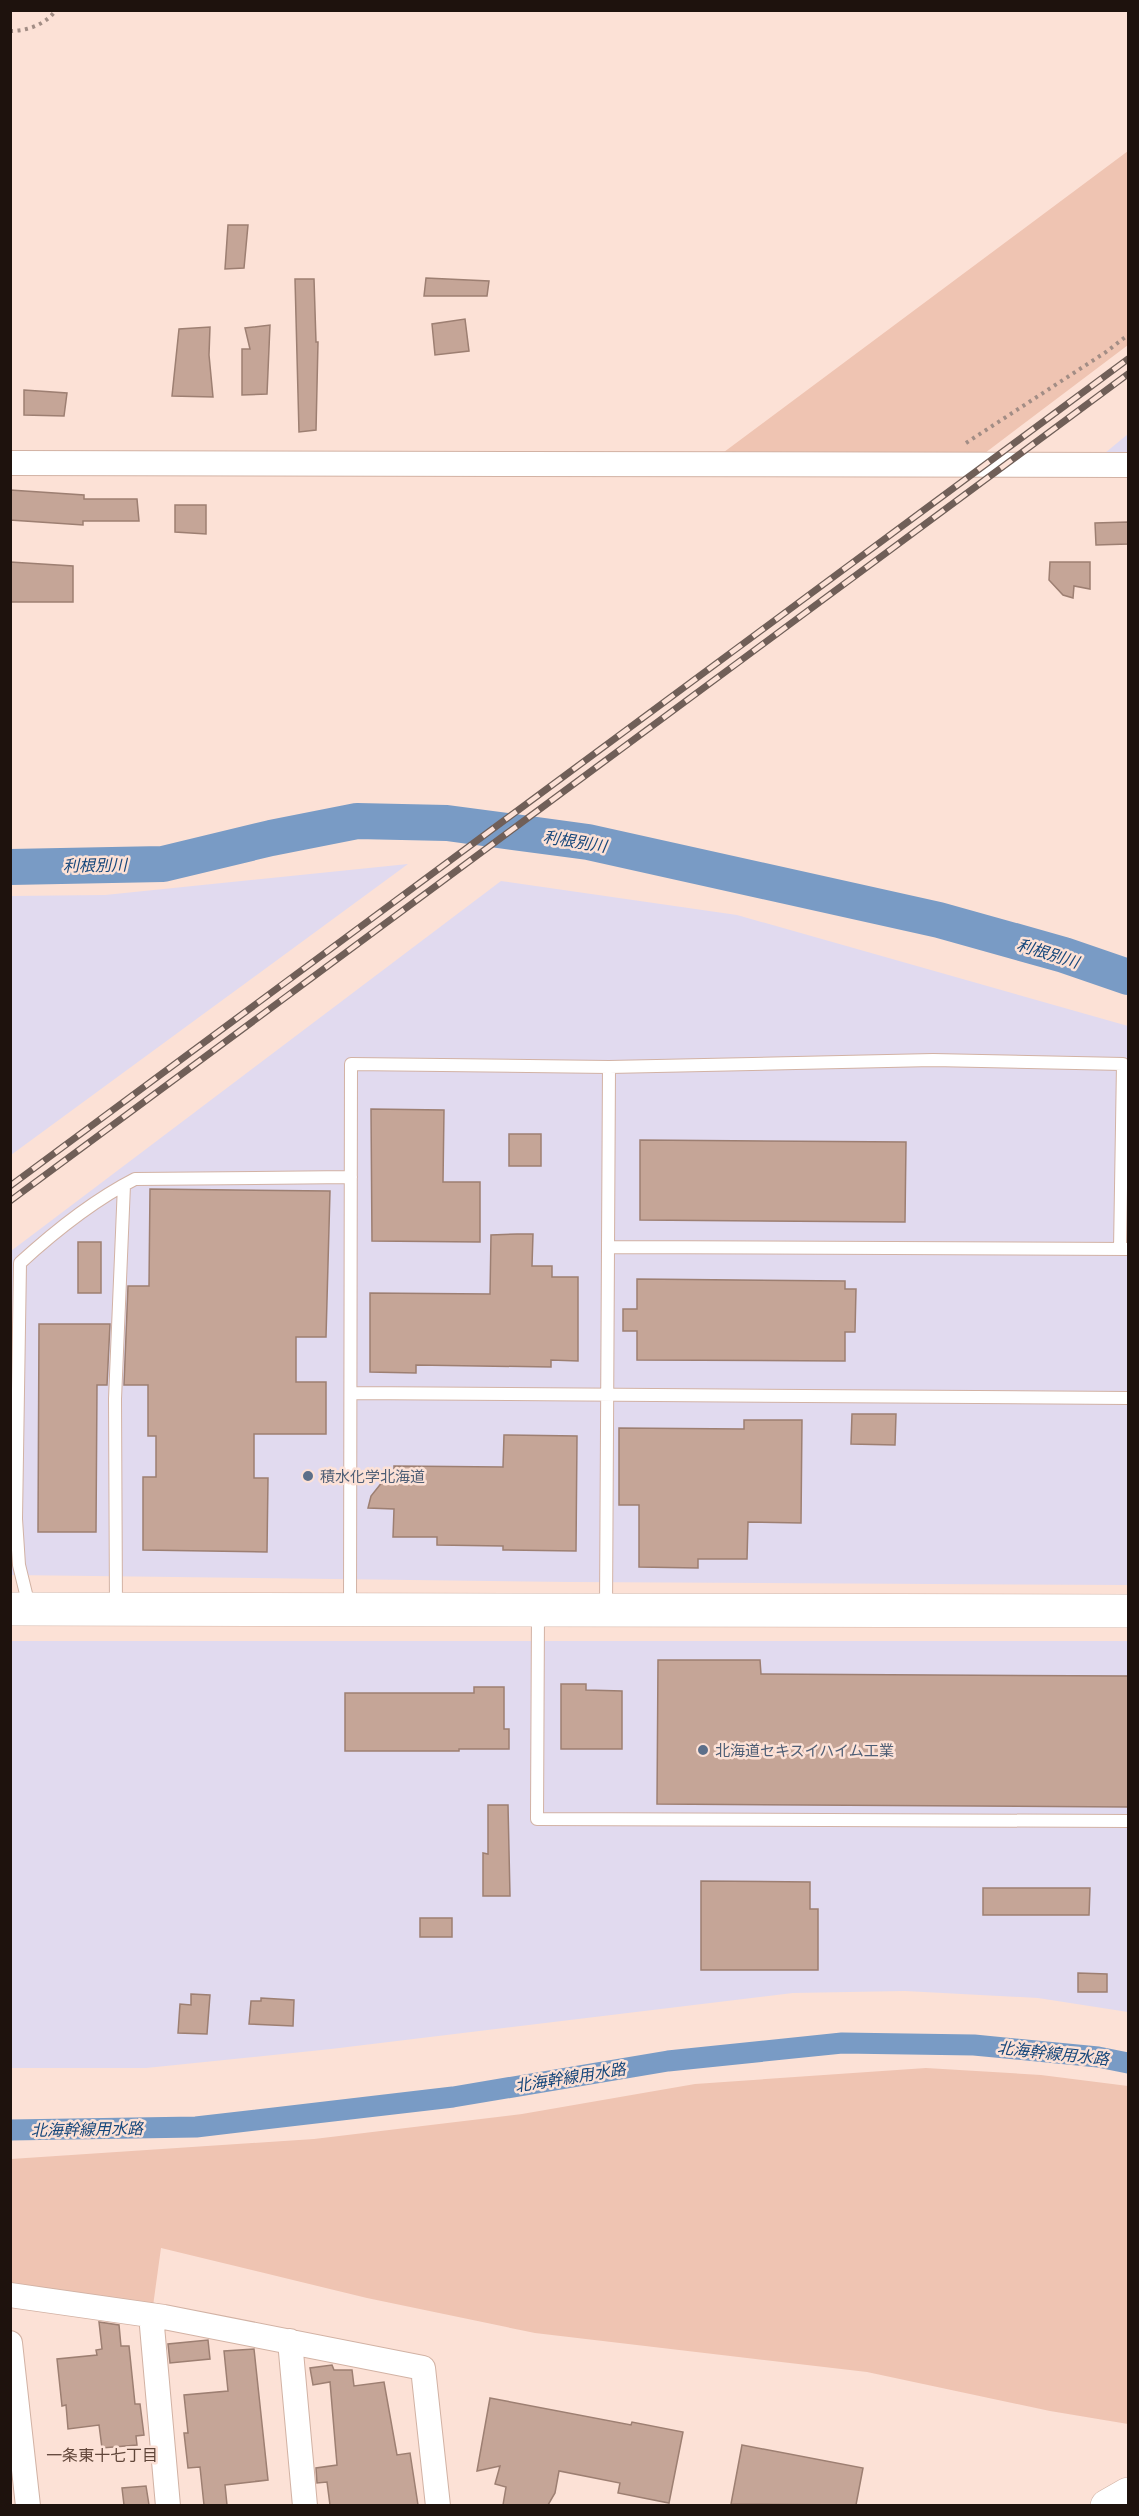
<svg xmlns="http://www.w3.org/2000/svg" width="1139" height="2516" font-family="Ubuntu,'Noto Sans JP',sans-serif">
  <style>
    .industrial { fill: #e1daef }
    .green { fill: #efc4b2 }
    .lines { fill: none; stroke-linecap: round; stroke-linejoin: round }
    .canal { stroke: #799bc5; stroke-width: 21 }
    .river { stroke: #799bc5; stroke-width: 36 }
    .building { fill: #c5a597; stroke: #9d7f72; stroke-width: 1.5 }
    .lane-casing { stroke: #d2b2a4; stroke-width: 14 }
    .street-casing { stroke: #d2b2a4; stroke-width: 26 }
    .secondary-casing { stroke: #d2b2a4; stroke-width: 34 }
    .highway-casing { stroke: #d2b2a4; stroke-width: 34 }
    .path { stroke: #a28d85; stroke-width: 4; stroke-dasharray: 3 4.5; stroke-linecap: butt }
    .lane { stroke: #fff; stroke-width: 12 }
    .street { stroke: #fff; stroke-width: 24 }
    .secondary { stroke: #fff; stroke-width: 33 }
    .highway { stroke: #fff; stroke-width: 33 }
    .rail-casing { stroke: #705f58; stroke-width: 7 }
    .rail { stroke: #fce1d6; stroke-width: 4.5; stroke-dasharray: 14; stroke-linecap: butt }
    .service-dot { fill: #5c6f8a; stroke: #fce1d6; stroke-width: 2 }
    .labels { text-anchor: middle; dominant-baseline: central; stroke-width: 5; stroke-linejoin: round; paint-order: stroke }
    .service-label { font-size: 15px; fill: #4e5e75; stroke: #fce1d6; text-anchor: start }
    .water-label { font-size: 16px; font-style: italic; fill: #16477b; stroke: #fce1d6 }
    .neighbourhood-label { font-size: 16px; fill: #61463a; stroke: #fce1d6 }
  </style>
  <rect width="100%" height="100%" fill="#fce1d6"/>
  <path class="industrial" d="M 1128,434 L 1128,453 L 1105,453 Z
    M 408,864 L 11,1155 L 11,896 L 105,895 Z
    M 501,881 L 737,915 L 1128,1026 L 1128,1585 L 569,1582 L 11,1575 L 11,1251 Z
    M 10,1641 L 1128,1641 L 1128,2012 L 1038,1998 L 905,1991 L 793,1993 L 331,2049 L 146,2068 L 11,2068 Z"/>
  <path class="green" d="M 1128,151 L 1128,345 L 985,453 L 720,455 Z
    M 926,2068 L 1041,2075 L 1128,2086 L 1128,2424 L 1050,2411 L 867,2372 L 535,2333 L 367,2298 L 161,2248 L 153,2306 L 11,2286 L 11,2159 L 314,2139 L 522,2114 L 695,2084 Z"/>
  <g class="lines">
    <path class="canal" d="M 10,2130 L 196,2127 L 453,2097 L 668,2061 L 842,2043 L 974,2045 L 1098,2057 L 1128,2063"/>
    <path class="river" d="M 10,867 L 163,864 L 271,838 L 357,821 L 447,823 L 588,842 L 939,920 L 1064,955 L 1128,977"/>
  </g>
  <path class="building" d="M 228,225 L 248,225 L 244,268 L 225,269 Z
    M 426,278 L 489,281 L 487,296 L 424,296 Z
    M 295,279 L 314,279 L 316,342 L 318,342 L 316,430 L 299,432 Z
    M 465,319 L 469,351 L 435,355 L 432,324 Z
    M 270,325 L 267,394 L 242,395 L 242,349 L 250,349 L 245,328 Z
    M 210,327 L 209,355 L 213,397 L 172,396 L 179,329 Z
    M 24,390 L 67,393 L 64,416 L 24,415 Z
    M 10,490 L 84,495 L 84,499 L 137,499 L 139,521 L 83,521 L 83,525 L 10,520 Z
    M 175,505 L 206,505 L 206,534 L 175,532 Z
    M 1128,522 L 1128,544 L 1096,545 L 1095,523 Z
    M 10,562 L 73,566 L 73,602 L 10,602 Z
    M 1050,562 L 1090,562 L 1090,589 L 1074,586 L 1073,598 L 1063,595 L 1049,580 Z
    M 371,1109 L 444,1110 L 443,1182 L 480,1182 L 480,1242 L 372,1241 Z
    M 509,1134 L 541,1134 L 541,1166 L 509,1166 Z
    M 640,1140 L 906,1142 L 905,1222 L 640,1220 Z
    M 150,1189 L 330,1191 L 326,1337 L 296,1337 L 296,1382 L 326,1382 L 326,1434 L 254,1434 L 254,1478 L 268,1478 L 267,1552 L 143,1550 L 143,1477 L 156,1477 L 156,1436 L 148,1436 L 148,1385 L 124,1385 L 128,1286 L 149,1286 Z
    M 517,1234 L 533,1234 L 532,1266 L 552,1266 L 552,1277 L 578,1277 L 578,1361 L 551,1360 L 551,1367 L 416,1365 L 416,1373 L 370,1372 L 370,1293 L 490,1294 L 491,1235 Z
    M 78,1242 L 101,1242 L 101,1293 L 78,1293 Z
    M 637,1279 L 845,1281 L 845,1289 L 856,1289 L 855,1332 L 845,1332 L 845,1361 L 637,1360 L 637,1331 L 623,1331 L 623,1309 L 637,1309 Z
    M 39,1324 L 110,1324 L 107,1385 L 97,1385 L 96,1532 L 38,1532 Z
    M 852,1414 L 896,1414 L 895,1445 L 851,1444 Z
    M 744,1420 L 802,1420 L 801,1523 L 748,1522 L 747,1559 L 698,1559 L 698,1568 L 639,1567 L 639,1505 L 619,1505 L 619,1428 L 744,1429 Z
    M 504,1435 L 577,1436 L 576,1551 L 503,1550 L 503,1546 L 437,1545 L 437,1537 L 393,1537 L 394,1509 L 368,1508 L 371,1496 L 383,1481 L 394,1480 L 394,1466 L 503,1467 Z
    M 658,1660 L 760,1660 L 761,1674 L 1128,1676 L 1128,1807 L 657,1804 Z
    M 561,1684 L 586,1684 L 586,1690 L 622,1691 L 622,1749 L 561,1749 Z
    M 474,1687 L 504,1687 L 504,1729 L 509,1729 L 509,1749 L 459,1749 L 459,1751 L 345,1751 L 345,1693 L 474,1693 Z
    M 488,1805 L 508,1805 L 510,1896 L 483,1896 L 483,1853 L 488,1854 Z
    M 701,1881 L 810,1882 L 810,1909 L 818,1909 L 818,1970 L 701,1970 Z
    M 983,1888 L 1090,1888 L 1089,1915 L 983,1915 Z
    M 420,1918 L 452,1918 L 452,1937 L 420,1937 Z
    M 1078,1973 L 1107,1974 L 1107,1992 L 1078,1992 Z
    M 191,1994 L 210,1995 L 207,2034 L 178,2033 L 180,2004 L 191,2005 Z
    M 261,1998 L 294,2000 L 293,2026 L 249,2024 L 251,2001 L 261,2001 Z
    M 99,2322 L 119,2325 L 121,2346 L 129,2346 L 135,2404 L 140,2404 L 144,2435 L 136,2436 L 137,2445 L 102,2448 L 99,2425 L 68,2429 L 66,2405 L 62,2406 L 57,2359 L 97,2355 L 96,2350 L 102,2349 Z
    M 208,2340 L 210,2359 L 170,2363 L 168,2344 Z
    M 254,2349 L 268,2480 L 225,2485 L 227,2505 L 204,2505 L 200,2467 L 188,2468 L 184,2433 L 188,2433 L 184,2395 L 228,2391 L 224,2351 Z
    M 332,2365 L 334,2370 L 352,2370 L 354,2386 L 384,2382 L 397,2455 L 410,2453 L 418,2505 L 330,2505 L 327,2482 L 317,2483 L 316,2468 L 337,2465 L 330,2382 L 313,2385 L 310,2368 Z
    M 490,2398 L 631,2425 L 632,2422 L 683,2432 L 669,2503 L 618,2493 L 620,2483 L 559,2471 L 555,2493 L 548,2505 L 503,2505 L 506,2487 L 495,2484 L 500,2466 L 477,2471 Z
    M 742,2445 L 863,2468 L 856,2505 L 731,2504 Z
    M 146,2486 L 149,2505 L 124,2505 L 122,2488 Z"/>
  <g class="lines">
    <g class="lane-casing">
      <path id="lane" d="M 609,1067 L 933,1060 L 1123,1064 L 1120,1249
        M 608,1247 L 1128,1249
        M 351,1393 L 1128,1398
        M 29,1606 L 19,1565 L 16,1519 L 20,1263 C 55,1231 92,1201 135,1179 L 351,1177
        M 350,1607 L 351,1064 L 609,1067 L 606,1610
        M 116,1609 L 115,1399 L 124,1185
        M 538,1611 L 537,1819 L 1128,1821"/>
    </g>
    <g class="street-casing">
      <path id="street" d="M 10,463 L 1128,465
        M 10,2295 L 164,2317 L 423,2368 L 438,2506
        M 151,2315 L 168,2506
        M 290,2341 L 305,2506
        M 10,2343 L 28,2506"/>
    </g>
    <g class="secondary-casing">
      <path id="secondary" d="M 10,1609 L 1128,1611"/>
    </g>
    <g class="highway-casing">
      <path id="highway" d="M 1107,2506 L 1128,2494"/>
    </g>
    <path class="path" d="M 10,31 C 28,31 46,24 56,10
      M 966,443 L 1106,352 L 1128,335"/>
    <use href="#lane" class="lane"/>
    <use href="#street" class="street"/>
    <use href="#secondary" class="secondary"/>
    <use href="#highway" class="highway"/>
    <g class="rail-casing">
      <path id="rail" d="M 10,1186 L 1128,359
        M 10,1201 L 1128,374"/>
    </g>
    <use href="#rail" class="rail"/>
  </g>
  <g class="service-dot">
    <circle cx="308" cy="1476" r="6"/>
    <circle cx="703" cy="1750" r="6"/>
  </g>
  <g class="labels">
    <g class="service-label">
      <text x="320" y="1476">積水化学北海道</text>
      <text x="715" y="1750">北海道セキスイハイム工業</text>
    </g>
    <g class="water-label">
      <text transform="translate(575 841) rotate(9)">利根別川</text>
      <text transform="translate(95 865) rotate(-1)">利根別川</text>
      <text transform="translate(1048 953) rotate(17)">利根別川</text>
      <text transform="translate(1053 2053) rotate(6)">北海幹線用水路</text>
      <text transform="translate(570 2077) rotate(-9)">北海幹線用水路</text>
      <text transform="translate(87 2129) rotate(-1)">北海幹線用水路</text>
    </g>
    <g class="neighbourhood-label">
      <text x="102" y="2455">一条東十七丁目</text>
    </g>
  </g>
  <rect width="1139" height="2516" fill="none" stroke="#1e120d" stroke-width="24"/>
</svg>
